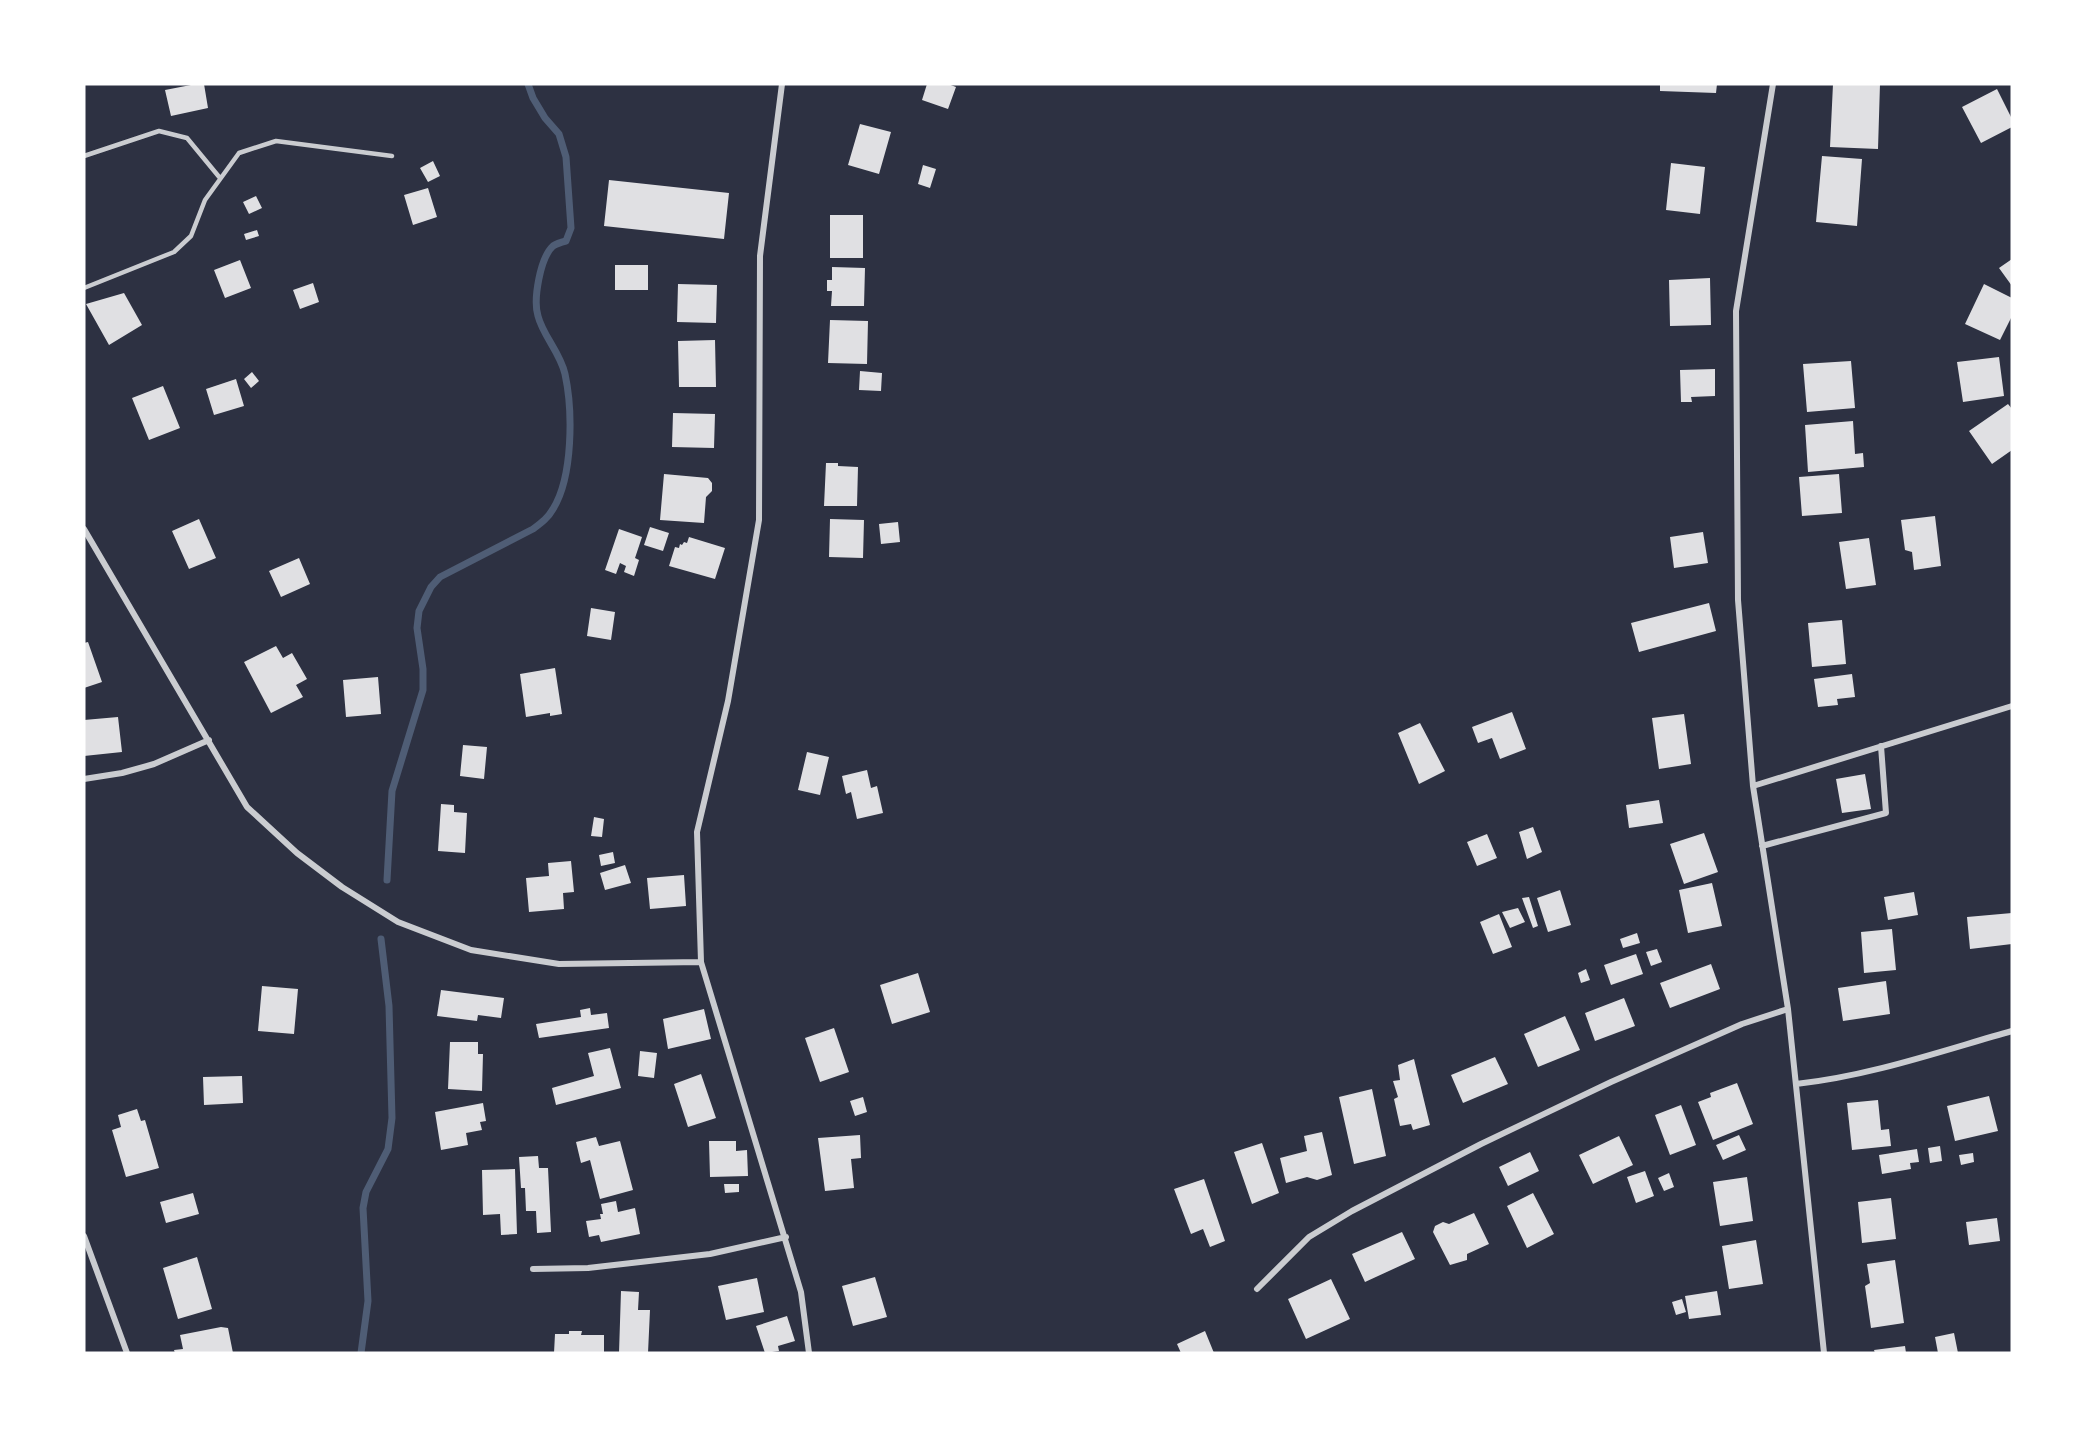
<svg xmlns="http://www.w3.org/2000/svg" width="2096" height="1437" font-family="'Noto Sans',sans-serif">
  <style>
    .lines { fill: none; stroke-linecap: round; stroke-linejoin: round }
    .stream { stroke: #4f5d75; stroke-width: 7 }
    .building { fill: #e0e0e3 }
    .service { stroke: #caccd0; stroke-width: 4.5 }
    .minor { stroke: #caccd0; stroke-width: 6 }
  </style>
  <rect width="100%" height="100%" fill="#2d3142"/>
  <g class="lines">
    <path class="stream" d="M 387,880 L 392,791 L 423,690 L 423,669 L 417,628 L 419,611 L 431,587 L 440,577 L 533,529 C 541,523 548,518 553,509 C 573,477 573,411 565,374 C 560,352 543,336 538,316 C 533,300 540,258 553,246 C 556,244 562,242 566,241 L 571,228 L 566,157 L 559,134 L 545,118 L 533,98 L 528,84
      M 361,1353 L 368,1301 L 363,1208 L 366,1192 L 388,1149 L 392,1118 L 389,1006 L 381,939"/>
  </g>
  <path class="building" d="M 196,84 L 204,84 L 208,108 L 171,116 L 165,90 Z
    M 927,84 L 948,84 L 956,87 L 948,109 L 922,100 Z
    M 1660,84 L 1717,84 L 1716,93 L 1660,91 Z
    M 1833,84 L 1880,84 L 1878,149 L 1830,147 Z
    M 1997,89 L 2012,119 L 2012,127 L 1981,143 L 1962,107 Z
    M 860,124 L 891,132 L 879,174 L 848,165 Z
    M 1822,156 L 1862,159 L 1857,226 L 1816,222 Z
    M 433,161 L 440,176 L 428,182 L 420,168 Z
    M 1671,163 L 1705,167 L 1700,214 L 1666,210 Z
    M 923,165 L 936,169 L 930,188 L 918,184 Z
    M 609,180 L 729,193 L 724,239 L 604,226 Z
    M 428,188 L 437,217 L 413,225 L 404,195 Z
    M 256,196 L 262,208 L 249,214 L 243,202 Z
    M 830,215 L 863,215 L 863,258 L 830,258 Z
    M 257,230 L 259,236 L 246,240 L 244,234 Z
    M 2012,259 L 2012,286 L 1999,268 Z
    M 240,260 L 251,288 L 225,298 L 214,270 Z
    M 615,265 L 648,265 L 648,290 L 615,290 Z
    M 832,267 L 865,268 L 864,306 L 831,306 L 832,291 L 827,291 L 827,280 L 832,280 Z
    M 1710,278 L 1711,325 L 1670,326 L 1669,280 Z
    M 313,283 L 319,302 L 300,309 L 293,290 Z
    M 678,284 L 717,285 L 716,323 L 677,322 Z
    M 1984,284 L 2012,298 L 2012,316 L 2000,340 L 1965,324 Z
    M 124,293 L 142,325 L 109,345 L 86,304 Z
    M 830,320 L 868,321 L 867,364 L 828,363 Z
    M 715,340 L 716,387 L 679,387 L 678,341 Z
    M 1999,357 L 2004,396 L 1963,402 L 1957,362 Z
    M 1851,361 L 1855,408 L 1807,412 L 1803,364 Z
    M 1715,369 L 1715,396 L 1691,397 L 1692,402 L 1681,402 L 1680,370 Z
    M 860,371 L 882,373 L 881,391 L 859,390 Z
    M 252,372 L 259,381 L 251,388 L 244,379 Z
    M 236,379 L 244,406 L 214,415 L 206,389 Z
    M 163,386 L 180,428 L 149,440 L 132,398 Z
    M 2008,404 L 2012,409 L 2012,450 L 1992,464 L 1969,431 Z
    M 673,413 L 715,414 L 714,448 L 672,447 Z
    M 1853,421 L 1855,454 L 1863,453 L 1864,467 L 1808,472 L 1805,425 Z
    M 826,463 L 838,463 L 838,466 L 858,467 L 857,506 L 824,506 Z
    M 664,474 L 708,478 L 712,483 L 712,491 L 706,497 L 704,523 L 660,520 Z
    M 1839,474 L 1842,513 L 1802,516 L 1799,477 Z
    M 1935,516 L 1941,566 L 1914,570 L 1912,552 L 1905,550 L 1901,520 Z
    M 199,519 L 216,558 L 189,569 L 172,531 Z
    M 830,519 L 864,520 L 863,558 L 829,557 Z
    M 898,522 L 900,542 L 881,544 L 879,524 Z
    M 650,527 L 669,533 L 663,551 L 644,545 Z
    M 619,529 L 642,537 L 635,558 L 639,560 L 634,576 L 624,572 L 626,566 L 620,563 L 616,574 L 605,570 Z
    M 1703,532 L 1708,563 L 1674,568 L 1670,537 Z
    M 689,537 L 725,548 L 715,579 L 669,566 L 675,547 L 679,548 L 680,544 L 682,545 L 684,542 L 687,543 Z
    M 1869,538 L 1876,585 L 1846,589 L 1839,542 Z
    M 299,558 L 310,584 L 281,597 L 269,571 Z
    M 1709,603 L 1716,631 L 1639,652 L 1631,623 Z
    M 591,608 L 615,612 L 611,640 L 587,636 Z
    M 1842,620 L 1846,664 L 1812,667 L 1808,623 Z
    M 88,642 L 102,682 L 84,688 L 84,643 Z
    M 276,646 L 283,658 L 292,653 L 307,679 L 296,685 L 303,697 L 271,713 L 244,662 Z
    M 555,668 L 562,714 L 550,716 L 550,713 L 526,717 L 520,674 Z
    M 1852,674 L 1855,697 L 1837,699 L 1838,705 L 1818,707 L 1814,679 Z
    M 378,677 L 381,714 L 346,717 L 343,680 Z
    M 1512,712 L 1526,749 L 1500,759 L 1492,738 L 1478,743 L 1472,727 Z
    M 1684,714 L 1691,764 L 1659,769 L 1652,718 Z
    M 118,717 L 122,752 L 84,756 L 84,720 Z
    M 1420,723 L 1445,771 L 1419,784 L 1398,733 Z
    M 463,745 L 487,747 L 484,779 L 460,776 Z
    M 807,752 L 829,757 L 820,795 L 798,790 Z
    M 867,770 L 871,788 L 877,786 L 883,813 L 857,819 L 851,792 L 846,794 L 842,776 Z
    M 1865,774 L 1871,809 L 1842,813 L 1836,779 Z
    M 1659,800 L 1663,823 L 1629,828 L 1626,805 Z
    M 441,804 L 454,805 L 454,812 L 467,813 L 465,853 L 438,851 Z
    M 594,817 L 604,819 L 602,837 L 591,836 Z
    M 1533,827 L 1542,852 L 1527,859 L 1519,832 Z
    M 1704,833 L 1718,872 L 1684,884 L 1670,844 Z
    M 1487,834 L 1497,858 L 1477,866 L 1467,842 Z
    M 613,852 L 615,863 L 601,866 L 599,855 Z
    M 571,861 L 574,892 L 563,893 L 564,909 L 529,912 L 526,878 L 549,876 L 548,863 Z
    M 625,865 L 631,883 L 605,890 L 600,873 Z
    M 684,875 L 686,906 L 650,909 L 647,878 Z
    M 1712,883 L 1722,926 L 1688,933 L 1679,890 Z
    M 1560,890 L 1571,925 L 1548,932 L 1537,898 Z
    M 1914,892 L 1918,915 L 1888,920 L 1884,897 Z
    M 1529,897 L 1538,926 L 1533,928 L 1522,898 Z
    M 1518,908 L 1525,922 L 1510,928 L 1502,912 Z
    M 2012,913 L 2012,944 L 1970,949 L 1967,917 Z
    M 1499,914 L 1512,947 L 1493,954 L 1480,922 Z
    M 1892,929 L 1896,970 L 1864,973 L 1861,932 Z
    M 1637,933 L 1640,943 L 1623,948 L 1620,939 Z
    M 1657,949 L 1662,962 L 1651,966 L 1646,952 Z
    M 1636,954 L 1643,974 L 1611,985 L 1604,965 Z
    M 1711,964 L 1720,989 L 1670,1008 L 1660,983 Z
    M 1586,969 L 1590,980 L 1581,983 L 1578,973 Z
    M 918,973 L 930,1012 L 892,1024 L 880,985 Z
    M 1886,981 L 1890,1014 L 1843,1021 L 1838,988 Z
    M 262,986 L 298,989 L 294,1034 L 258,1031 Z
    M 441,990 L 504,998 L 501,1018 L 478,1015 L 477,1021 L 437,1016 Z
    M 1624,998 L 1635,1026 L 1595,1041 L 1585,1013 Z
    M 590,1008 L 591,1015 L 607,1013 L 609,1028 L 539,1038 L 536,1024 L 581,1017 L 580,1010 Z
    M 704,1009 L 711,1039 L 668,1049 L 663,1019 Z
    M 1565,1016 L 1580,1050 L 1538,1067 L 1524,1034 Z
    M 834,1028 L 849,1072 L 820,1082 L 805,1038 Z
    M 450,1042 L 478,1042 L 478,1054 L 483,1054 L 482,1091 L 448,1089 Z
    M 610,1048 L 621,1088 L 556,1105 L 552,1088 L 594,1076 L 588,1053 Z
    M 640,1051 L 657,1053 L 654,1078 L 638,1076 Z
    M 1495,1057 L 1508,1084 L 1463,1103 L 1451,1075 Z
    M 1414,1059 L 1430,1125 L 1413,1130 L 1411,1124 L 1400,1126 L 1394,1099 L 1398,1097 L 1393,1081 L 1400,1080 L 1398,1065 Z
    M 701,1074 L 716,1118 L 688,1127 L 674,1084 Z
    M 242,1076 L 243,1103 L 204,1105 L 203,1077 Z
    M 1737,1083 L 1753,1124 L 1713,1140 L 1698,1102 L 1711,1097 L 1710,1093 Z
    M 1372,1089 L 1386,1156 L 1354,1164 L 1339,1097 Z
    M 1989,1096 L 1998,1131 L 1955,1141 L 1947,1106 Z
    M 863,1097 L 867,1112 L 855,1116 L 850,1101 Z
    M 1878,1100 L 1881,1130 L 1889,1129 L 1891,1146 L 1852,1150 L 1847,1103 Z
    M 483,1103 L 486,1121 L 480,1122 L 482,1130 L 466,1133 L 468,1145 L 441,1150 L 435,1112 Z
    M 1681,1105 L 1696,1145 L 1670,1155 L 1655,1115 Z
    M 137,1109 L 141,1121 L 145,1120 L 159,1168 L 126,1177 L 112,1130 L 121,1127 L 118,1115 Z
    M 1322,1132 L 1332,1175 L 1317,1180 L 1307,1177 L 1286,1183 L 1280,1158 L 1307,1151 L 1304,1136 Z
    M 860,1135 L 861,1158 L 851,1159 L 854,1188 L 825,1191 L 818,1138 Z
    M 1739,1135 L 1746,1150 L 1723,1160 L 1716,1145 Z
    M 1619,1136 L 1633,1165 L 1593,1184 L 1579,1155 Z
    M 596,1137 L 599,1146 L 620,1141 L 633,1190 L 600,1199 L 590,1160 L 581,1163 L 576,1142 Z
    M 709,1141 L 736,1141 L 736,1151 L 747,1150 L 748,1176 L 710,1177 Z
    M 1262,1143 L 1279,1193 L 1252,1204 L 1234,1152 Z
    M 1940,1146 L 1942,1161 L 1930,1163 L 1928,1148 Z
    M 1917,1149 L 1919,1162 L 1910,1163 L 1911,1169 L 1882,1174 L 1879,1155 Z
    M 1530,1152 L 1539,1171 L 1508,1186 L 1499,1167 Z
    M 1973,1153 L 1974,1162 L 1961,1165 L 1959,1155 Z
    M 538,1156 L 539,1168 L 548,1168 L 551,1232 L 537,1233 L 536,1211 L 526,1211 L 525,1188 L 521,1188 L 519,1157 Z
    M 515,1169 L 517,1234 L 501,1235 L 500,1214 L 483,1215 L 482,1170 Z
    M 1645,1171 L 1654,1196 L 1636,1203 L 1627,1177 Z
    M 1669,1173 L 1674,1187 L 1664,1191 L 1658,1178 Z
    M 1747,1177 L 1753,1221 L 1720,1226 L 1713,1182 Z
    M 1204,1179 L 1225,1241 L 1210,1247 L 1203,1229 L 1191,1234 L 1174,1189 Z
    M 724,1184 L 739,1184 L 739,1192 L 725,1193 Z
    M 193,1193 L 199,1214 L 166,1223 L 160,1202 Z
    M 1533,1193 L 1554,1234 L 1527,1248 L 1507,1206 Z
    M 1891,1198 L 1896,1239 L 1862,1243 L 1858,1202 Z
    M 616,1201 L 618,1212 L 635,1208 L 640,1234 L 601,1242 L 599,1235 L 589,1237 L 586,1221 L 601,1219 L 600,1214 L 603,1214 L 601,1204 Z
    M 1474,1213 L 1489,1244 L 1467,1254 L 1467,1260 L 1450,1265 L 1433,1232 L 1435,1226 L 1443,1222 L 1449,1224 Z
    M 1997,1218 L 2000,1241 L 1969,1245 L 1966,1222 Z
    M 1402,1232 L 1415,1259 L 1365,1282 L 1352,1254 Z
    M 1756,1240 L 1763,1284 L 1729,1289 L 1722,1246 Z
    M 197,1257 L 212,1309 L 178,1319 L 163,1268 Z
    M 1895,1260 L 1904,1323 L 1871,1328 L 1865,1286 L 1870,1283 L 1867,1264 Z
    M 875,1277 L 887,1317 L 853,1326 L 842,1286 Z
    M 757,1278 L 764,1312 L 726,1320 L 718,1286 Z
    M 1331,1279 L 1350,1319 L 1306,1339 L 1288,1299 Z
    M 621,1291 L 639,1292 L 638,1310 L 650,1310 L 648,1353 L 619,1353 Z
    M 1717,1291 L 1721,1315 L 1689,1319 L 1685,1296 Z
    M 1682,1299 L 1686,1312 L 1676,1315 L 1672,1302 Z
    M 787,1316 L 795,1341 L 778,1346 L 779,1351 L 765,1353 L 756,1326 Z
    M 221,1327 L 228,1328 L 233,1353 L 175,1353 L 174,1350 L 183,1349 L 180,1335 Z
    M 569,1331 L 582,1331 L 581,1335 L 604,1335 L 604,1353 L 554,1353 L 555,1334 L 569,1334 Z
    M 1205,1331 L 1214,1353 L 1181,1353 L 1177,1344 Z
    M 1954,1333 L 1958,1353 L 1938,1353 L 1935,1337 Z
    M 1905,1346 L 1906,1353 L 1875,1353 L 1874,1350 Z"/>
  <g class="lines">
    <path class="service" d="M 84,156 L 159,131 L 187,138 L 220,178
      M 84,288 L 174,252 L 191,236 L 205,200 L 239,153 L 276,141 L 392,156"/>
    <path class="minor" d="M 1773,84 L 1736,311 L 1738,600 L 1753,786 L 1788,1009 L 1824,1353
      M 84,529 L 247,807 L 297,853 L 342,887 L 398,922 L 471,950 L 559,964 L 701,962 L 801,1292 L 809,1353
      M 84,779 L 122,773 L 154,764 L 209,740
      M 1753,786 L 2012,706
      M 1762,846 L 1886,813 L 1881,746
      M 701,962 L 697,832 L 728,701 L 759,520 L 760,256 L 782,84
      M 1796,1084 C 1870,1076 1941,1051 2012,1031
      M 84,1236 L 127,1353
      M 533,1269 L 588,1268 L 710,1254 L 786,1237
      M 1257,1289 L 1309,1237 L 1352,1211 L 1481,1144 L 1611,1082 L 1742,1024 L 1788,1009"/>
  </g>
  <rect width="2096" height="1437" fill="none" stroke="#ffffff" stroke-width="171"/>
</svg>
